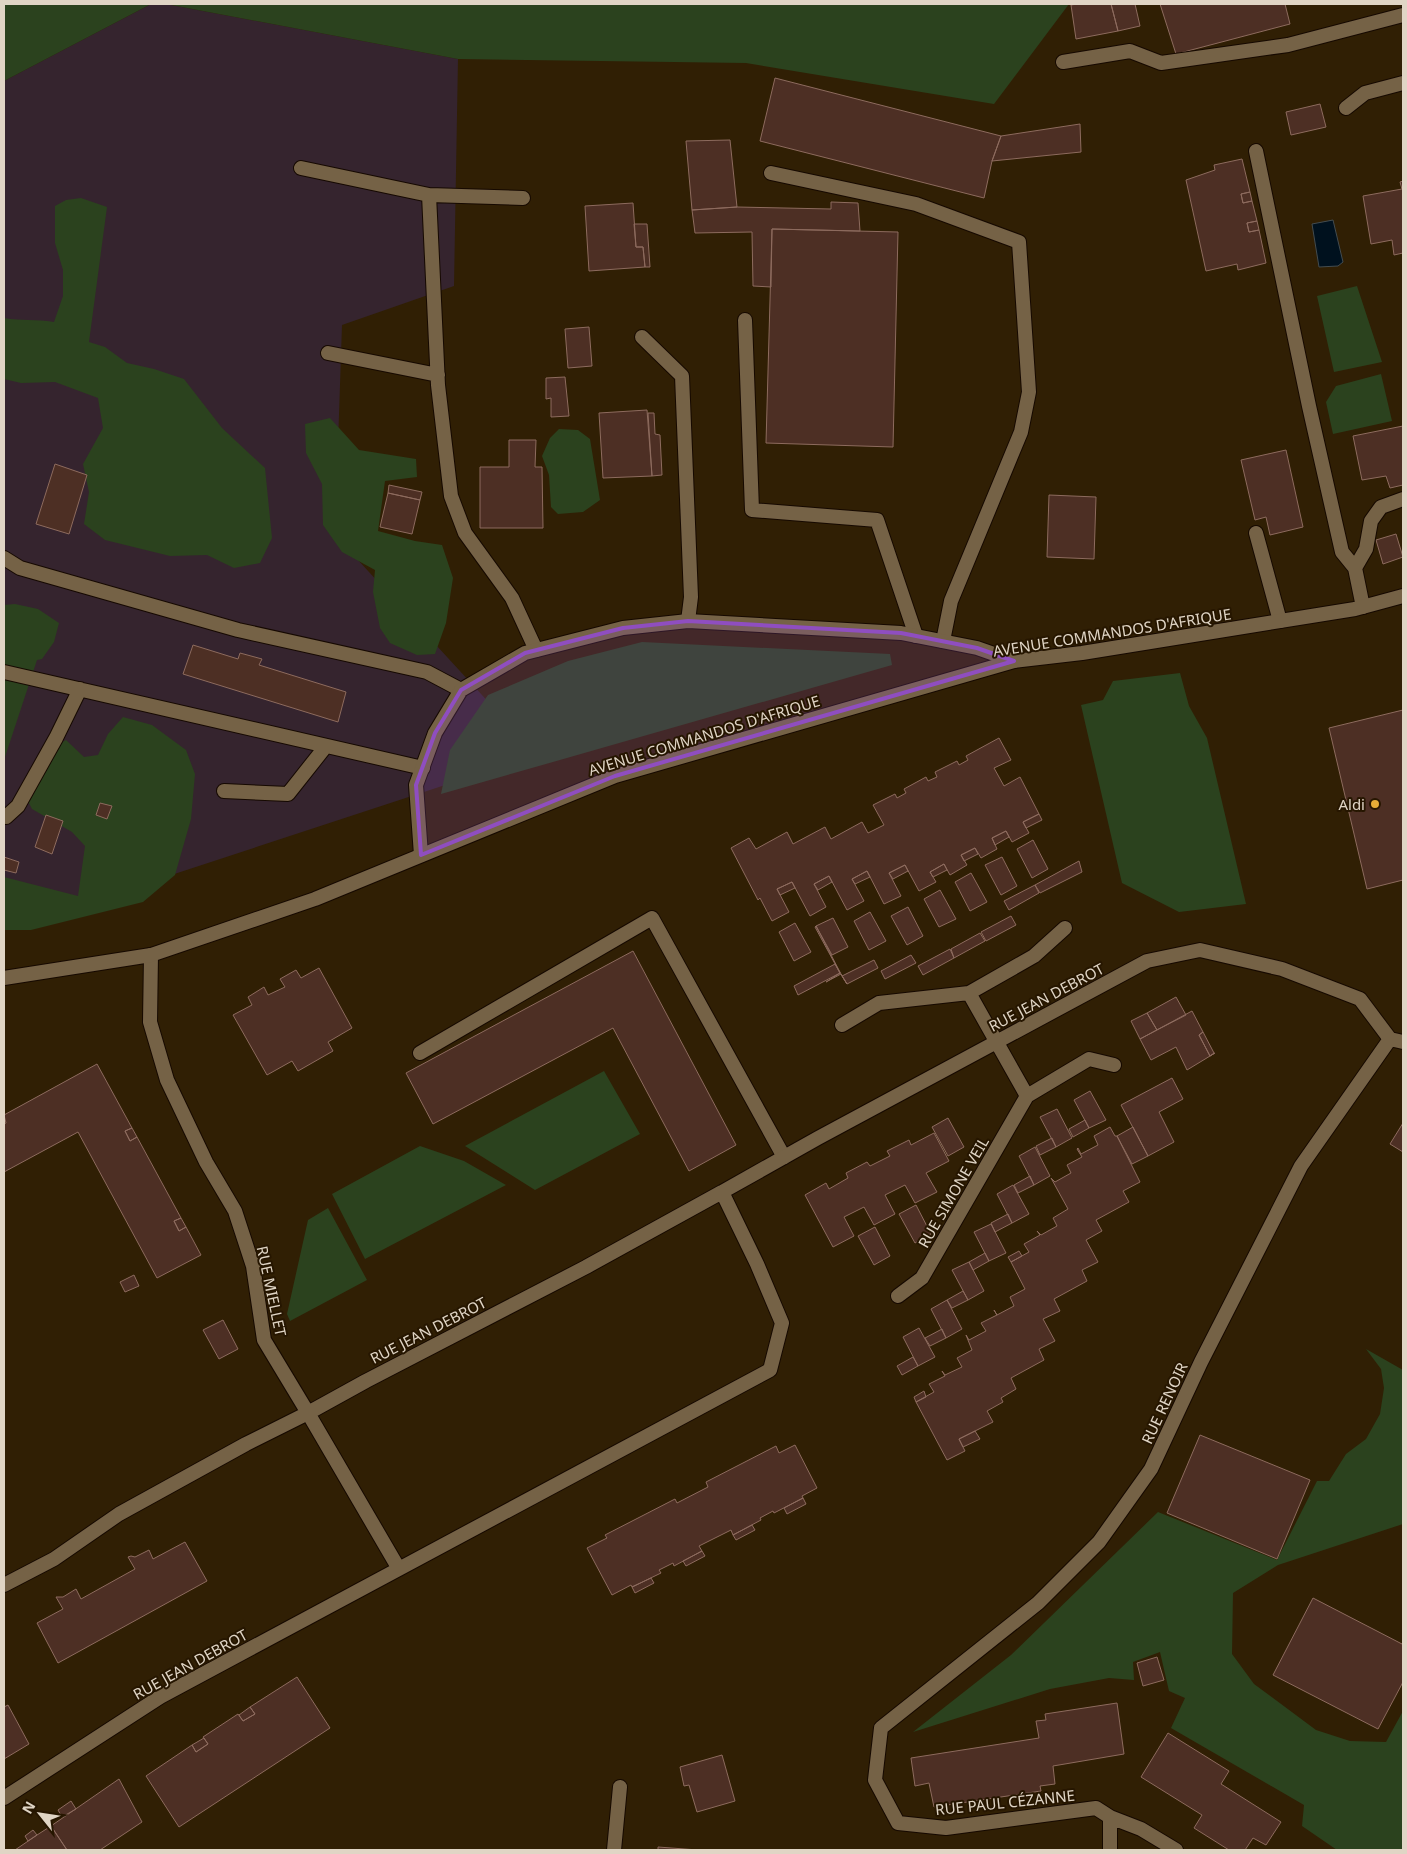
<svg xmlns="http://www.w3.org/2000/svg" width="1407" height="1854" font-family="'Noto Sans',sans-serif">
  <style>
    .industrial { fill: #35242e }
    .green { fill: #2b421e }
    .water { fill: #00111e; stroke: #434c50 }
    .building { fill: #4d2f24; stroke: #8d6b5e }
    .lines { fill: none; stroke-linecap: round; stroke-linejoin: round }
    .service-casing { stroke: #160900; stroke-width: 16 }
    .minor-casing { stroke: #160900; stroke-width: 16 }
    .secondary-casing { stroke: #160900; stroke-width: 16 }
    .service { stroke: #756246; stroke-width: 14 }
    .minor { stroke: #756246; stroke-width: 14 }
    .secondary { stroke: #756246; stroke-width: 14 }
    .marked { fill: #8f4ec0; fill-opacity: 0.2; stroke: #8f4ec0; stroke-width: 4; stroke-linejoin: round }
    .poi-dot { fill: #e7ac37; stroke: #261600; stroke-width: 2 }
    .labels { text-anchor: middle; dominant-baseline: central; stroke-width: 4; stroke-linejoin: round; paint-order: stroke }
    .street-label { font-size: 15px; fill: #e0d5c5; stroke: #261600 }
    .poi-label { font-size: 15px; fill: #e0d5c5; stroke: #261600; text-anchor: end }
  </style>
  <rect width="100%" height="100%" fill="#301f04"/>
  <path class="industrial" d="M 151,4 L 166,4 L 458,59 L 454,286 L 342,325 L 335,535 L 537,755 L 34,920 L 4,923 L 4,81 Z"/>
  <path class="green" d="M 4,4 L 151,4 L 4,81 Z
    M 166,4 L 1069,4 L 994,104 L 746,63 L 458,59 Z
    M 81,198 L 107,207 L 89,342 L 105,347 L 127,363 L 154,369 L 184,379 L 222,428 L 265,468 L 272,538 L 260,563 L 234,568 L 207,555 L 170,556 L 105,540 L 84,524 L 89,492 L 83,464 L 103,428 L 98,398 L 55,382 L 21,383 L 4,379 L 4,318 C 21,321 36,319 54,322 L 63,296 L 63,270 L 55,243 L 55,206 L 66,200 Z
    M 1357,286 L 1382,362 L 1334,372 L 1317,296 Z
    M 1381,374 L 1392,421 L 1333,434 L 1326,402 L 1336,386 Z
    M 330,418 L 359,450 L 416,459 L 417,477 L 385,481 L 378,531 L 415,541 L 442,545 L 453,578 L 446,623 L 435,654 L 417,655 L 390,643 L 380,628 L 373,592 L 375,570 L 342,552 L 323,525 L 322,484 L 306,453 L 305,424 Z
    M 559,429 L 578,430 L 590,439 L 600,500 L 583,512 L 558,514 L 551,507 L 549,475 L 542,456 L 550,438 Z
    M 15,604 L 38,609 L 59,623 L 54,642 L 42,659 L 37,660 L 4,760 L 4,605 Z
    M 642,642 L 890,654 L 892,665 L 441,794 L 450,750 L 488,695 L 568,661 Z
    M 1180,673 L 1189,706 L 1207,738 L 1246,904 L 1179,912 L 1122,883 L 1081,705 L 1103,700 L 1113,681 Z
    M 123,717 L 152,725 L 186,750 L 195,774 L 191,819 L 175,875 L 143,902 L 31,930 L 4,930 L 4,877 L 78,896 L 85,846 L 72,832 L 32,809 L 22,790 L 42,753 L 66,740 L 84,757 L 98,755 L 108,734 Z
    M 604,1071 L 640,1134 L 535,1190 L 465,1146 Z
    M 420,1146 L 464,1161 L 506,1185 L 365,1259 L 332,1194 Z
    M 328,1208 L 367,1280 L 290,1321 L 287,1314 L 308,1220 Z
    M 1366,1349 L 1403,1370 L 1403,1524 L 1278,1565 L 1233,1593 L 1232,1654 L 1254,1684 L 1316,1730 L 1350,1741 L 1386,1742 L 1403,1711 L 1403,1850 L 1337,1850 L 1302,1826 L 1304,1805 L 1171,1728 L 1185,1698 L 1169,1691 L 1160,1652 L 1133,1662 L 1134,1680 L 1109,1678 L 1050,1689 L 913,1732 L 1011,1655 L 1158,1512 L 1277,1560 L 1317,1481 L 1329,1481 L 1346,1454 L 1366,1439 L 1380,1414 L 1384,1388 L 1381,1369 Z"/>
  <path class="water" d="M 1333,220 L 1343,262 L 1338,266 L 1319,267 L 1312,224 Z"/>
  <path class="building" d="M 1077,4 L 1111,4 L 1118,31 L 1076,39 L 1071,5 Z
    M 1111,4 L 1135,4 L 1140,26 L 1118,31 Z
    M 1160,4 L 1285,4 L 1290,24 L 1176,54 Z
    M 775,78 L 1001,136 L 992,161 L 984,198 L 760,141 Z
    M 1320,104 L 1326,127 L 1291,135 L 1286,112 Z
    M 1080,124 L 1081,152 L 992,161 L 1001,136 Z
    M 730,140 L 737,207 L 692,210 L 686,141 Z
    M 1242,159 L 1250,192 L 1241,194 L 1243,203 L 1252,201 L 1257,221 L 1247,223 L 1249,232 L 1259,230 L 1266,263 L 1238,270 L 1237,264 L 1206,271 L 1186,180 L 1215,170 L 1214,165 Z
    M 1403,181 L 1403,253 L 1394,255 L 1392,240 L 1371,244 L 1363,196 L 1402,189 L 1400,182 Z
    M 1250,192 L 1252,201 L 1243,203 L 1241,194 Z
    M 831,202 L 858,203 L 860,231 L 772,229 L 771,287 L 753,286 L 752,232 L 695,233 L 692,210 L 737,207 L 831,209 Z
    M 633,203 L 636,247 L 643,247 L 645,267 L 589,271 L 585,206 Z
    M 1257,221 L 1259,230 L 1249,232 L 1247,223 Z
    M 634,224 L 647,224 L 650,267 L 645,267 L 643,247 L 636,247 Z
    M 772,229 L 898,232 L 893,447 L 766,443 Z
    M 589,327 L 592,366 L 568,368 L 565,329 Z
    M 565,377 L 569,416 L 551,417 L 551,398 L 546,399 L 546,378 Z
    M 647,410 L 652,476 L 603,478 L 599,413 Z
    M 648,413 L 654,413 L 655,434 L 660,435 L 662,475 L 652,476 Z
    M 1403,426 L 1403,485 L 1390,488 L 1386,476 L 1362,480 L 1353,436 Z
    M 509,440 L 536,440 L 535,467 L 542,467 L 543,528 L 480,528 L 480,467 L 509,467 Z
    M 1286,450 L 1303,527 L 1270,535 L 1266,517 L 1255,520 L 1241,460 Z
    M 55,464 L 87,475 L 69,534 L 36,524 Z
    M 389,485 L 422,492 L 420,500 L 388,493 Z
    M 388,493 L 420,500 L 412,534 L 380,527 Z
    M 1049,495 L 1096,497 L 1094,559 L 1047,557 Z
    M 1396,534 L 1403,557 L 1383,564 L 1376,540 Z
    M 193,645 L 238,659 L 240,653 L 262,659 L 259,665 L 346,692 L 338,722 L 183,674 Z
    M 1403,710 L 1403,880 L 1367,889 L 1329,728 Z
    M 999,738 L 1011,760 L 994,768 L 1004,786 L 1020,777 L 1039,814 L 1023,822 L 1029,833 L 1012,842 L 1006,831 L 992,838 L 997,849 L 981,858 L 975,848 L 961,855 L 967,865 L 950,875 L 944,864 L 930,872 L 936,882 L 919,891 L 905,865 L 889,873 L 901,896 L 884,904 L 867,871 L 852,879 L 864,901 L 847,910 L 829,876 L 814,884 L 826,907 L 810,916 L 792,882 L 777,889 L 789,912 L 772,921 L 760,898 L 758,900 L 731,848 L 749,838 L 756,849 L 787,832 L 793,844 L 825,827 L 831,839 L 862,822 L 868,833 L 884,825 L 873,805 L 895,794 L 897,798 L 906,793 L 904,789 L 926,777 L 928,781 L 937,777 L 935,772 L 957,761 L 959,765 L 968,760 L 966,756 Z
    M 100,803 L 112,806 L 107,819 L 96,815 Z
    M 1039,814 L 1042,820 L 1026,828 L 1023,822 Z
    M 46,815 L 63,821 L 52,854 L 35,847 Z
    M 1006,831 L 1009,837 L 995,845 L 992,838 Z
    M 1033,840 L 1048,869 L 1032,878 L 1017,849 Z
    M 975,848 L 978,854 L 964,861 L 961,855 Z
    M 4,857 L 19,862 L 16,873 L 4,870 Z
    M 1002,857 L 1017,886 L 1001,895 L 985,865 Z
    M 1079,861 L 1082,872 L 1040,893 L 1035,885 Z
    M 944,864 L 947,870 L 933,877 L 930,872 Z
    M 905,865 L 908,871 L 893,879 L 889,873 Z
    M 867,871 L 870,877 L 855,884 L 852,879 Z
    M 971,873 L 987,902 L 970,911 L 955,882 Z
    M 829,876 L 832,882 L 818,890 L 814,884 Z
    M 792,882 L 795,888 L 780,895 L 777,889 Z
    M 1035,885 L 1039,893 L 1009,910 L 1004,901 Z
    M 940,890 L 956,919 L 939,927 L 924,899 Z
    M 908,907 L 923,936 L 907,945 L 891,916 Z
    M 870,912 L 886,941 L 869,950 L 854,921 Z
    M 1011,916 L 1016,925 L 986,941 L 981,932 Z
    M 833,918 L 848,947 L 832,955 L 816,926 Z
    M 795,923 L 811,952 L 794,961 L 779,932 Z
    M 816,926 L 842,976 L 847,984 L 841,974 L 826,982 L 840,973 L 815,927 Z
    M 980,933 L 985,941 L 954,958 L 951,949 Z
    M 950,949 L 954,958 L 923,975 L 918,966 Z
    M 633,951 L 736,1145 L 689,1171 L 613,1028 L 433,1124 L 406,1073 Z
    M 911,955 L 916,963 L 885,979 L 881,971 Z
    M 874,960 L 878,968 L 847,984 L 842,976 Z
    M 835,964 L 840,973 L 798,995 L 794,986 Z
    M 319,968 L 352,1028 L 328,1042 L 333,1051 L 298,1071 L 292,1061 L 267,1075 L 233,1015 L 252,1005 L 248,997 L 264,987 L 268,995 L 285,987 L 280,979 L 296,970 L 301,978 Z
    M 1176,997 L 1186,1015 L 1157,1030 L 1147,1013 Z
    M 1192,1011 L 1203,1032 L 1199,1035 L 1210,1056 L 1215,1053 L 1187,1070 L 1176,1047 L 1151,1060 L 1140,1039 Z
    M 1147,1013 L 1157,1030 L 1140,1039 L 1131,1021 Z
    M 1203,1032 L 1214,1053 L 1210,1056 L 1199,1035 Z
    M 97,1064 L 132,1128 L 125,1131 L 130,1141 L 137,1137 L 181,1218 L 174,1221 L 179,1231 L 186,1227 L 201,1255 L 157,1278 L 78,1132 L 4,1172 L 4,1124 L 6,1123 L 4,1115 Z
    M 1172,1078 L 1183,1099 L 1159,1112 L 1174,1142 L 1148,1156 L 1121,1105 Z
    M 1090,1091 L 1106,1120 L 1089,1128 L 1074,1100 Z
    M 1057,1109 L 1072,1138 L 1056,1147 L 1040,1117 Z
    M 948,1118 L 964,1147 L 948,1156 L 932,1127 Z
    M 1085,1120 L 1089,1128 L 1073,1137 L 1069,1129 Z
    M 1403,1123 L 1403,1152 L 1390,1144 Z
    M 1110,1127 L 1115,1136 L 1117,1136 L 1140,1182 L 1123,1191 L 1129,1202 L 1096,1220 L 1102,1231 L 1086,1240 L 1098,1262 L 1082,1270 L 1087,1281 L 1054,1299 L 1060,1311 L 1043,1319 L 1055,1341 L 1039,1349 L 1044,1360 L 1011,1378 L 1016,1389 L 1001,1398 L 1003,1402 L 987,1411 L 993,1422 L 959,1439 L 965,1451 L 947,1460 L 916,1402 L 934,1392 L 929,1384 L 945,1376 L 942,1371 L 945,1375 L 962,1367 L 957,1358 L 972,1350 L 966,1335 L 969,1340 L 986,1331 L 981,1323 L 997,1315 L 994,1310 L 997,1315 L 1014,1306 L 1010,1297 L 1025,1289 L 1011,1262 L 1029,1252 L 1024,1244 L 1040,1235 L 1037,1231 L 1041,1235 L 1057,1226 L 1053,1218 L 1068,1209 L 1051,1178 L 1055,1182 L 1071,1173 L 1067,1165 L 1082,1157 L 1077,1149 L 1078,1148 L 1081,1154 L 1098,1145 L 1094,1136 Z
    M 1133,1127 L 1148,1156 L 1132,1164 L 1117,1136 Z
    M 132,1128 L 137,1137 L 130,1141 L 125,1131 Z
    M 934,1133 L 949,1161 L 926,1173 L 937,1192 L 915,1203 L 905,1185 L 885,1195 L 895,1214 L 874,1225 L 864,1207 L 844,1217 L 854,1236 L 833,1247 L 805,1195 L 826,1183 L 829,1189 L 848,1178 L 846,1173 L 867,1162 L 870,1166 L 890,1156 L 887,1151 L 909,1140 L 911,1145 Z
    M 1052,1138 L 1056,1147 L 1040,1155 L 1036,1146 Z
    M 1035,1147 L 1050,1176 L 1034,1185 L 1019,1156 Z
    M 1030,1176 L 1034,1185 L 1018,1193 L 1014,1185 Z
    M 1013,1185 L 1029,1214 L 1012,1223 L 997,1194 Z
    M 916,1205 L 931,1234 L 915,1243 L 899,1214 Z
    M 1008,1214 L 1012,1223 L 995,1232 L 991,1223 Z
    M 181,1218 L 186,1227 L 179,1231 L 174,1221 Z
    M 991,1224 L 1006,1253 L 989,1261 L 974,1232 Z
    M 875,1227 L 890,1256 L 874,1265 L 858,1236 Z
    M 1019,1251 L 1022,1256 L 1011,1262 L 1008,1257 Z
    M 985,1253 L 989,1261 L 973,1270 L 969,1262 Z
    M 969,1262 L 984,1291 L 968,1300 L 952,1270 Z
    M 134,1275 L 139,1286 L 125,1292 L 120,1282 Z
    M 963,1291 L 968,1300 L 952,1308 L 947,1300 Z
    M 947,1300 L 962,1329 L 946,1338 L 931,1309 Z
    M 223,1320 L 238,1349 L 219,1359 L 203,1330 Z
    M 919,1328 L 935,1357 L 918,1366 L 903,1337 Z
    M 942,1329 L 946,1338 L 930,1346 L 925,1338 Z
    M 913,1357 L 918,1366 L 902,1375 L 897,1366 Z
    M 924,1391 L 926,1397 L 916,1402 L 914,1397 Z
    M 975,1431 L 980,1439 L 963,1447 L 959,1439 Z
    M 1200,1435 L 1310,1480 L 1277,1559 L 1167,1513 Z
    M 795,1445 L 817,1488 L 802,1496 L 803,1498 L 774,1513 L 773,1511 L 760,1518 L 761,1520 L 733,1535 L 731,1530 L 699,1546 L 702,1551 L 674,1566 L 673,1563 L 659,1570 L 661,1573 L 632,1587 L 631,1585 L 612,1595 L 587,1548 L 607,1538 L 605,1535 L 675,1499 L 677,1503 L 708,1487 L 706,1482 L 776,1446 L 779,1453 Z
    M 803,1498 L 806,1504 L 787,1514 L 784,1508 Z
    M 752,1525 L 755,1530 L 736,1540 L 733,1535 Z
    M 185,1542 L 207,1581 L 58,1663 L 37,1623 L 63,1609 L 56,1597 L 63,1597 L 76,1589 L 81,1599 L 135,1569 L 128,1557 L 131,1556 L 135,1557 L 149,1550 L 153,1559 Z
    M 702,1551 L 705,1556 L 686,1566 L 683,1561 Z
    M 651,1578 L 654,1583 L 635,1593 L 632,1587 Z
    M 1313,1598 L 1402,1644 L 1403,1642 L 1403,1682 L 1378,1729 L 1273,1675 Z
    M 1157,1657 L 1164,1680 L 1143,1686 L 1137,1663 Z
    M 297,1677 L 330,1728 L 179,1827 L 146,1776 L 192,1745 L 196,1752 L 208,1744 L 203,1737 L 238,1714 L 243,1721 L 255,1714 L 250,1707 Z
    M 1117,1703 L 1124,1754 L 1053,1766 L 1055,1784 L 1040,1786 L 1041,1791 L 934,1807 L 929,1783 L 915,1786 L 911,1758 L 1039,1738 L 1036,1721 L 1046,1720 L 1045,1714 Z
    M 8,1705 L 29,1744 L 4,1759 L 4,1707 Z
    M 250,1707 L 255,1714 L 243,1721 L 239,1715 Z
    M 1168,1733 L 1229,1771 L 1221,1784 L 1281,1822 L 1266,1845 L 1253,1838 L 1245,1850 L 1229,1850 L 1194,1828 L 1202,1815 L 1141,1777 Z
    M 204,1738 L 208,1744 L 196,1752 L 192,1745 Z
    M 722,1755 L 735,1801 L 697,1812 L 689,1785 L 684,1786 L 680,1767 Z
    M 119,1779 L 142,1822 L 100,1850 L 67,1850 L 51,1826 Z
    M 71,1801 L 76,1809 L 62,1817 L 58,1810 Z
    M 51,1826 L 67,1850 L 15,1850 L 37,1835 Z
    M 33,1830 L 37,1835 L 28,1841 L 25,1836 Z
    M 658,1847 L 698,1850 L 658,1850 Z"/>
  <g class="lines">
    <g class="service-casing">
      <path id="service" d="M 1063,62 L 1130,51 L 1161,63 L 1288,45 L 1403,15
        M 1346,108 L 1365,93 L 1403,83
        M 1256,151 L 1309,406 L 1342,552 L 1355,568 L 1363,607
        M 301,168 L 429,195 L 438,385 L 451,496 L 465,533 L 512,598 L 536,650
        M 771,173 L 916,204 L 1019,242 L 1029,392 L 1021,432 L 951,601 L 943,641
        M 429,195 L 523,198
        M 745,320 L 752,510 L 877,520 L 916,636
        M 642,337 L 682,376 L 691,597 L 688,621
        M 328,353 L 438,375
        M 1256,533 L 1280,621
        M 4,558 L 20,568 L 238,630 L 427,672 L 461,690
        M 1355,568 L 1366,549 L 1371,521 L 1381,507 L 1403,499
        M 4,672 L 423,768
        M 224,791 L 288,794 L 326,746
        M 6,817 L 18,806 L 56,738 L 80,689
        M 420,1053 L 652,918 L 784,1157"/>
    </g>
    <g class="minor-casing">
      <path id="minor" d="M 421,855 L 416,785 L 435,733 L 461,690 L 525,653 L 623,628 L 688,621 L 901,633 L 977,648 L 1014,661
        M 969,993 L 1034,956 L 1065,928
        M 842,1025 L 879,1003 L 969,993 L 1027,1096 L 922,1278 L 898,1296
        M 1027,1096 L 1089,1059 L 1114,1065
        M 722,1192 L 818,1138 L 1147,961 L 1200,950 L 1282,969 L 1360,999 L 1390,1039
        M 4,1585 L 54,1559 L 119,1514 L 246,1444 L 308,1413 L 264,1340 L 253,1266 L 235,1211 L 206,1162 L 167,1080 L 150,1022 L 151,955
        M 4,1798 L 160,1697 L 770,1370 L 782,1323 L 757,1264 L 722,1192 L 586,1267 L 366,1381 L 308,1413 L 399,1569
        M 1110,1817 L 1110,1850
        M 614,1850 L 620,1787
        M 1176,1850 L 1141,1829 L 1110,1817 L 1096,1808 L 946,1828 L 898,1823 L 875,1780 L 881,1728 L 1038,1603 L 1099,1542 L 1151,1469 L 1201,1362 L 1301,1166 L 1390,1039 L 1403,1042"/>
    </g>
    <g class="secondary-casing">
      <path id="secondary" d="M 4,978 L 151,955 L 315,899 L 615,776 L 1014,661 L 1082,653 L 1355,609 L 1403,596"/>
    </g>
    <use href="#service" class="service"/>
    <use href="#minor" class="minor"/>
    <use href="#secondary" class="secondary"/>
  </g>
  <path class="marked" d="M 688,621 L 901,633 L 977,648 L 1014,661 L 615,776 L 421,855 L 416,785 L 435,733 L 461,690 L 525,653 L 623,628 Z"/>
  <circle class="poi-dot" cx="1375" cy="804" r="5"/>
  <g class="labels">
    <g class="street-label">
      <text transform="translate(1112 632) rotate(-9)">AVENUE COMMANDOS D'AFRIQUE</text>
      <text transform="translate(704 735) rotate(-17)">AVENUE COMMANDOS D'AFRIQUE</text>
      <text transform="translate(1046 997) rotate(-28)">RUE JEAN DEBROT</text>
      <text transform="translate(953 1192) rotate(-60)">RUE SIMONE VEIL</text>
      <text transform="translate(272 1291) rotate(78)">RUE MIELLET</text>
      <text transform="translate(428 1330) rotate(-27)">RUE JEAN DEBROT</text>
      <text transform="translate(1164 1403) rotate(-65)">RUE RENOIR</text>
      <text transform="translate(190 1664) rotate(-29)">RUE JEAN DEBROT</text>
      <text transform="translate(1005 1802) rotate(-6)">RUE PAUL CÉZANNE</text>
    </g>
    <g class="poi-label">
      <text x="1365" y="804">Aldi</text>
    </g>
  </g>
  <rect width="1407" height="1854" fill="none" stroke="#e0d5c5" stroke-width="10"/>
  <g transform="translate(40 1814) rotate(300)" stroke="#261600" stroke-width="4" paint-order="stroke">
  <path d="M0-4L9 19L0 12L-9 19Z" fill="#e0d5c5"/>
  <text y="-8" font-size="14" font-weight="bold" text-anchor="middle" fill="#e0d5c5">N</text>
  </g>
</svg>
